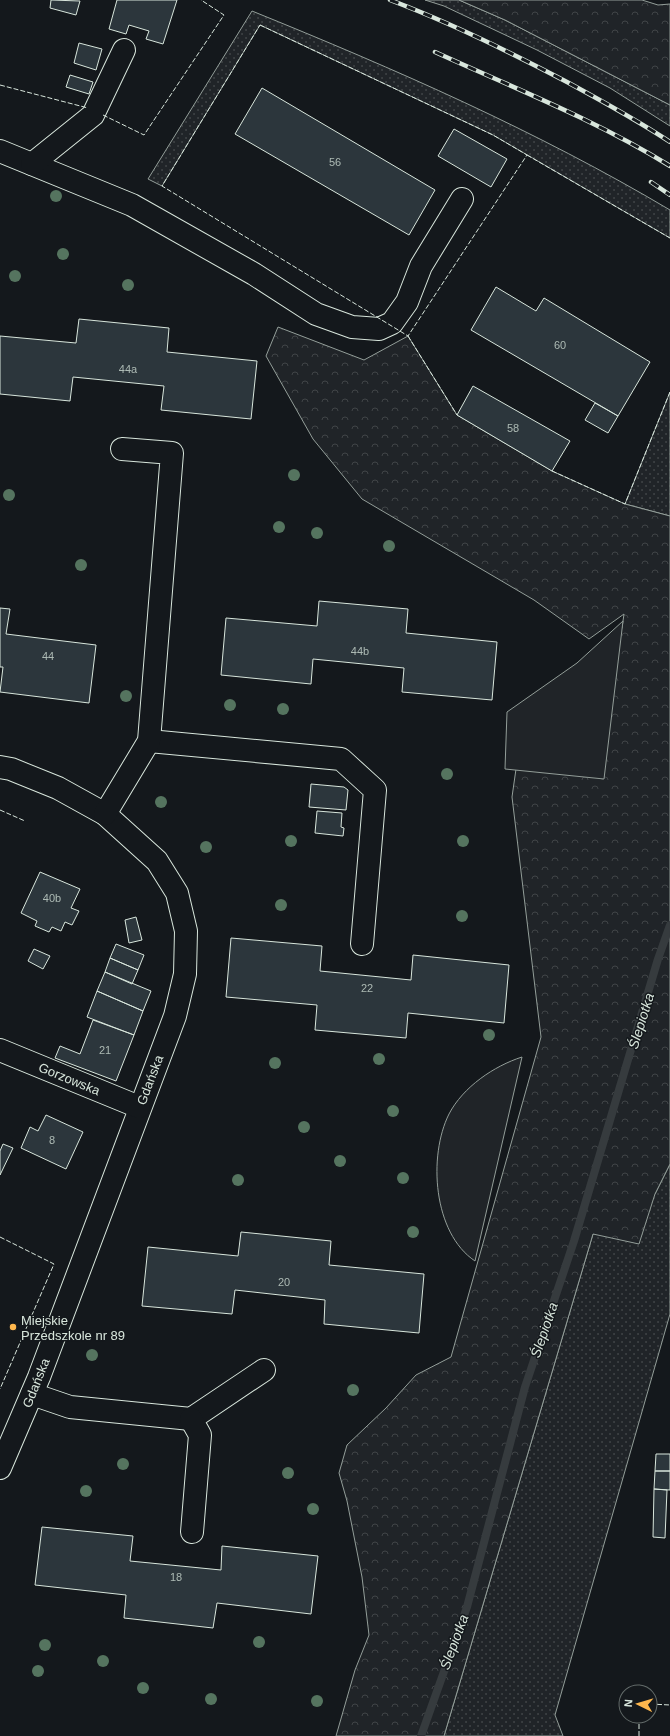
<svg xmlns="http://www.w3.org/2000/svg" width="670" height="1736" font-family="Arial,sans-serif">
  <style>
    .grass { fill: url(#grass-dots); stroke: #939e99 }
    .forest { fill: url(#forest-crowns); stroke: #939e99 }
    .park { fill: #202428; stroke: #939e99 }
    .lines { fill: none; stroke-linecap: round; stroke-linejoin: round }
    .stream { stroke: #363b3e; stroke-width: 8 }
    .building { fill: #2c363c; stroke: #d8e6dc }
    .minor-casing { stroke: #d8e6dc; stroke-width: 24 }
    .minor { stroke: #14181c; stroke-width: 22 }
    .rail-casing { stroke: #d8e6dc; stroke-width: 4.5 }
    .rail { stroke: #14181c; stroke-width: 3; stroke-dasharray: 9; stroke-linecap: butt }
    .fence { stroke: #d8e6dc; stroke-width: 1; stroke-dasharray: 5 2; stroke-linecap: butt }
    .tree { fill: #55745f }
    .poi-dot { fill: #ffb74d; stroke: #14181c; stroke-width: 1.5 }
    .labels { text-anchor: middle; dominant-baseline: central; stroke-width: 3; stroke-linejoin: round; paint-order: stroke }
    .number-label { font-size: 11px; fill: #adbab4 }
    .street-label { font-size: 13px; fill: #d8e6dc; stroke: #14181c }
    .poi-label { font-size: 13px; fill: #d8e6dc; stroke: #14181c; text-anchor: start }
    .water-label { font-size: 14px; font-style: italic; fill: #d8e6dc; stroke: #14181c }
  </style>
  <defs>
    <pattern id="grass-dots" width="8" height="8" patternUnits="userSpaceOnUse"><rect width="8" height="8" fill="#202428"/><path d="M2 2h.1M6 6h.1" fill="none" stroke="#404447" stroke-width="1.8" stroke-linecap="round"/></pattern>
    <pattern id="forest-crowns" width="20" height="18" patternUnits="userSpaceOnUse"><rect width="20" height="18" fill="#202428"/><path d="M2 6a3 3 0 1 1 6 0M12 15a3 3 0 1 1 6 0" fill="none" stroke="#404447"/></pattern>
  </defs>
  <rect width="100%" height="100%" fill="#14181c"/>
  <path class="grass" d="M 425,0 L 459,0 L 505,20 L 670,105 L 670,126 L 610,88 L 537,50 L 444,6 Z
    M 252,11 C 395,69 537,131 670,210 L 670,238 L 493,135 L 260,25 L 162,186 L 148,179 Z
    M 670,392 L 670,516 L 625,504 Z
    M 670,1164 L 670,1314 L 555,1715 L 563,1736 L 444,1736 L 593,1234 L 655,1194 Z"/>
  <path class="forest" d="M 459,0 L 642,0 L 658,5 L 670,4 L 670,105 L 505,20 Z
    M 278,327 L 364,360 L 408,336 L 457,415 L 552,471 L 625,504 L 670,516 L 670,1164 L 655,1194 L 639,1244 L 593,1234 L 444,1736 L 336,1736 L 355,1670 L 369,1635 L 362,1577 L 347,1501 L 339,1473 L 347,1445 L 386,1408 L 416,1375 L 451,1357 L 541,1037 L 512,797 L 516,769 L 622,628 L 624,614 L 589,639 L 534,600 L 362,499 L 313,439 L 266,356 Z"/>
  <path class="park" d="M 623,621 L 604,779 L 505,769 L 507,712 L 577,663 Z
    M 522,1057 L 475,1261 C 433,1233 428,1156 449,1114 C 463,1087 494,1066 522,1057 Z"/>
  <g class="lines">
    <path class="stream" d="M 421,1736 L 467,1607 L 525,1387 L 574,1241 L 658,959 L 670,925"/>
  </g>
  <path class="building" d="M 51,0 L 80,1 L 76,15 L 50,8 Z
    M 117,0 L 177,0 L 163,44 L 146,39 L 149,31 L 129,25 L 126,34 L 109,29 Z
    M 79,43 L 102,49 L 96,70 L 74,63 Z
    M 70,75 L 93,82 L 89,94 L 66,87 Z
    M 262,88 L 435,190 L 409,235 L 235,134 Z
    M 454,129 L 507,159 L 491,187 L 438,156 Z
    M 496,287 L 536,311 L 544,298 L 650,362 L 618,416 L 471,330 Z
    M 79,319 L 169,328 L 167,352 L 257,361 L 251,419 L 161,410 L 164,386 L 73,377 L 70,401 L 0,394 L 0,336 L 76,343 Z
    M 473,386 L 570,441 L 552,471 L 457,415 Z
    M 595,403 L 618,416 L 608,433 L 585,420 Z
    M 319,601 L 408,609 L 406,633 L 497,642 L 492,700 L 402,692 L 404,668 L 313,659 L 311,684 L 221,675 L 226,618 L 317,626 Z
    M 0,608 L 10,609 L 6,634 L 96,645 L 89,703 L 0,692 L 3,667 L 0,667 Z
    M 311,784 L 344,787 L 348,790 L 346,810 L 309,807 Z
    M 317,811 L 342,813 L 341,827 L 344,828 L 343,836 L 315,833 Z
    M 40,872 L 80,889 L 71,908 L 79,911 L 72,925 L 65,922 L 61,931 L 52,927 L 49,932 L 35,926 L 37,921 L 21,913 Z
    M 136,917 L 142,940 L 129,943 L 125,920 Z
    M 231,938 L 322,946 L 320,971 L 411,980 L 413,955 L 509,965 L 504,1023 L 408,1013 L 406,1038 L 315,1030 L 317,1005 L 226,997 Z
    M 116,944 L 144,955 L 138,970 L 110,958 Z
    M 34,949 L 50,956 L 43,969 L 28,961 Z
    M 110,958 L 138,970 L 132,984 L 105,972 Z
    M 105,972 L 151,991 L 143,1011 L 97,991 Z
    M 97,991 L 143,1011 L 134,1035 L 87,1017 Z
    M 93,1020 L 134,1035 L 116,1081 L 55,1058 L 60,1046 L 80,1054 Z
    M 46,1115 L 83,1132 L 66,1169 L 21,1148 L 30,1127 L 38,1131 Z
    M 3,1144 L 13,1148 L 0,1175 L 0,1151 Z
    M 241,1232 L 331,1241 L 329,1265 L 424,1274 L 419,1333 L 324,1324 L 325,1300 L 235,1290 L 232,1314 L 142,1306 L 148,1247 L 238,1256 Z
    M 656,1454 L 670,1454 L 670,1471 L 655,1471 Z
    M 655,1471 L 670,1471 L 670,1490 L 654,1489 Z
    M 654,1489 L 667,1490 L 665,1538 L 653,1537 Z
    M 42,1527 L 133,1536 L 130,1561 L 221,1570 L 222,1546 L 318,1556 L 311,1614 L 217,1603 L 213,1628 L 124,1618 L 126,1595 L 35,1585 Z"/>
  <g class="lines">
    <g class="minor-casing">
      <g id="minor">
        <path d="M 0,151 L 132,205 L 254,274 L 316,314 L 352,327 L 379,329 L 392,323 L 407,302 L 421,266 L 462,199"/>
        <path d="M 32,164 L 93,115 L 124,50"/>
        <path d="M 149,741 L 341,759 L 375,790 L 362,944"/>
        <path d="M 0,767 L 11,769 L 58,788 L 105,814 L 157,861 L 177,893 L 186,931 L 185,974 L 175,1016 L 39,1377 L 0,1468"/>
        <path d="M 105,814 L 149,741 L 172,453 L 122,449"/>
        <path id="s1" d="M 0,1050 L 139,1107"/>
        <path d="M 32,1394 L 70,1407 L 191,1419 L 264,1370"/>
        <path d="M 191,1419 L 200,1435 L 192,1532"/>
      </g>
    </g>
    <use href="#minor" class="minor"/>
    <g class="rail-casing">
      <path id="rail" d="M 390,0 C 451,23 510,52 567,82 C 602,101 637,120 670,142
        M 435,52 C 514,88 596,120 670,166
        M 651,182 L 670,195"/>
    </g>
    <use href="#rail" class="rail"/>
    <path class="fence" d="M 260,25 L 493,135 L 527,155 L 408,336 L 162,186 Z
      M 0,85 L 88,108
      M 103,115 L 144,135 L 224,15 L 201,0
      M 527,155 L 670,238
      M 408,336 L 457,415
      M 552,471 L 625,504 L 670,392
      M 0,810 L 25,821
      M 0,1237 L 54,1264 L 0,1389
      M 650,1704 L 670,1705
      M 639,1736 L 639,1716"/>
  </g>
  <g class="tree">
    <circle cx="56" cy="196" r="6"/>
    <circle cx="63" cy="254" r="6"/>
    <circle cx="15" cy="276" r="6"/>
    <circle cx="128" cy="285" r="6"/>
    <circle cx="294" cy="475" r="6"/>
    <circle cx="9" cy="495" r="6"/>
    <circle cx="279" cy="527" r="6"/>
    <circle cx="317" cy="533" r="6"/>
    <circle cx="389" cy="546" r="6"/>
    <circle cx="81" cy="565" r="6"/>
    <circle cx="126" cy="696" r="6"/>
    <circle cx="230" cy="705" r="6"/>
    <circle cx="283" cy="709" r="6"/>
    <circle cx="447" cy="774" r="6"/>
    <circle cx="161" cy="802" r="6"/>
    <circle cx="291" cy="841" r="6"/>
    <circle cx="463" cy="841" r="6"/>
    <circle cx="206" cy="847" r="6"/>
    <circle cx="281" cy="905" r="6"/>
    <circle cx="462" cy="916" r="6"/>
    <circle cx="489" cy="1035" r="6"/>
    <circle cx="379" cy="1059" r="6"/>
    <circle cx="275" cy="1063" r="6"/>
    <circle cx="393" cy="1111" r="6"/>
    <circle cx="304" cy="1127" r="6"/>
    <circle cx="340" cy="1161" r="6"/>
    <circle cx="403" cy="1178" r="6"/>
    <circle cx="238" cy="1180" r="6"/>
    <circle cx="413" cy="1232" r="6"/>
    <circle cx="92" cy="1355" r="6"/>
    <circle cx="353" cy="1390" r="6"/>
    <circle cx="123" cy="1464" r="6"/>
    <circle cx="288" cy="1473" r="6"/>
    <circle cx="86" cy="1491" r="6"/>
    <circle cx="313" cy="1509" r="6"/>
    <circle cx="259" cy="1642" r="6"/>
    <circle cx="45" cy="1645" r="6"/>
    <circle cx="103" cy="1661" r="6"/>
    <circle cx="38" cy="1671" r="6"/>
    <circle cx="143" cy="1688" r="6"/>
    <circle cx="211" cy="1699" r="6"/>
    <circle cx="317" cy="1701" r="6"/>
  </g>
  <circle class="poi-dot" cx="13" cy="1327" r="4"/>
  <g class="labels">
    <g class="number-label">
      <text x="335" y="162">56</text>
      <text x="560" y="345">60</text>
      <text x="128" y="369">44a</text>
      <text x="513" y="428">58</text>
      <text x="360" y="651">44b</text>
      <text x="48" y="656">44</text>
      <text x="52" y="898">40b</text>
      <text x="367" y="988">22</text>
      <text x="105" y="1050">21</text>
      <text x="52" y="1140">8</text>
      <text x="284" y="1282">20</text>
      <text x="176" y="1577">18</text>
    </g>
    <g class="street-label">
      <text stroke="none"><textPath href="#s1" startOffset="75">Gorzowska</textPath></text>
      <text transform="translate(150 1080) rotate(-69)">Gdańska</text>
      <text transform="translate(36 1383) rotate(-68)">Gdańska</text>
    </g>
    <g class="poi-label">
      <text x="21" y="1320">Miejskie<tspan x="21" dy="15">Przedszkole nr 89</tspan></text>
    </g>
    <g class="water-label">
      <text transform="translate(641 1021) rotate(-73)">Ślepiotka</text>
      <text transform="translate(544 1330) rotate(-71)">Ślepiotka</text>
      <text transform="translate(454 1642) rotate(-70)">Ślepiotka</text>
    </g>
  </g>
  <g transform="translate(638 1704) rotate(275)"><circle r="19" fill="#14181c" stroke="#626a69"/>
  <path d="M0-3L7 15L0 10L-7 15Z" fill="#ffb74d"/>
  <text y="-6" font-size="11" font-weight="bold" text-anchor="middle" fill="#d8e6dc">N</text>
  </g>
</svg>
